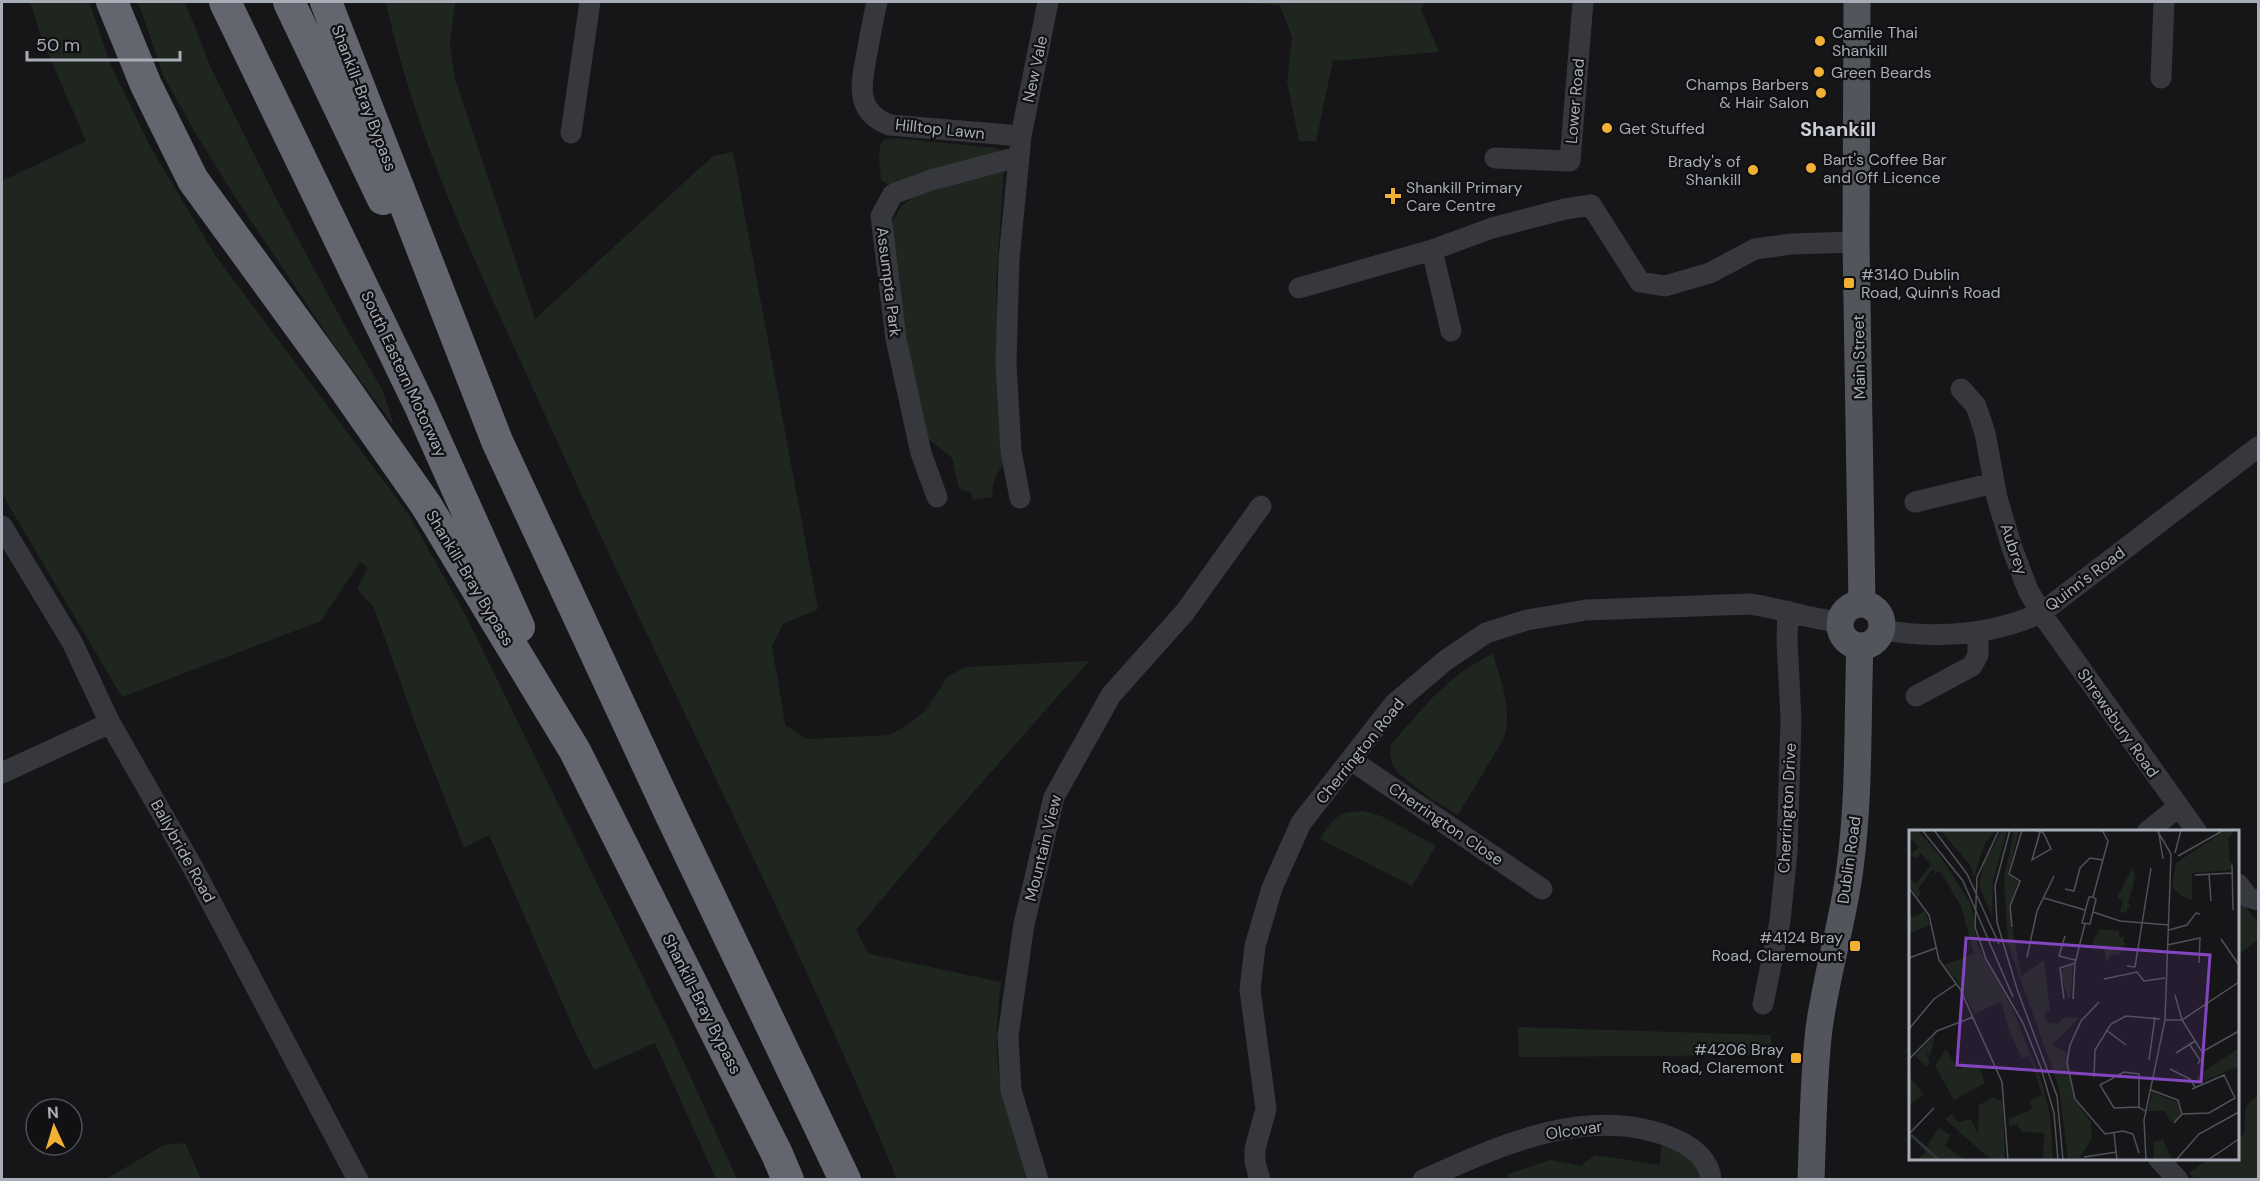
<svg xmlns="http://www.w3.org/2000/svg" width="2260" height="1181" font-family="'DM Sans',sans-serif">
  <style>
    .green { fill: #1e261f }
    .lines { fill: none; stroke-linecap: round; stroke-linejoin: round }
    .minor { stroke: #37383d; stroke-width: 21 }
    .major { stroke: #53555c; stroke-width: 27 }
    .highway { stroke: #63666e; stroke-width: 32 }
    .poi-dot { fill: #f2b134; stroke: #111113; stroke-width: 2 }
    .labels { text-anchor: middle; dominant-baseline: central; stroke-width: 4.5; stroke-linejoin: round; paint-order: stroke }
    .poi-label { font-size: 16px; fill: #a8adb8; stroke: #111113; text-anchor: start }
    .street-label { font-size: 16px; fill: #a8adb8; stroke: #111113 }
    .quarter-label { font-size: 20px; font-weight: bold; fill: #c9ccd4; stroke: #111113 }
    .inset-river { fill: none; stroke: #2c353c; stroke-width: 3 }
    .inset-road { fill: none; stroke: #505258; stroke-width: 1.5 }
    .view { fill: #8446be; fill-opacity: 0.15; stroke: #8446be; stroke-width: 3 }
    .inset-edge { fill: none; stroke: #a8adb8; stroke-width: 3 }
  </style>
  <rect width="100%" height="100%" fill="#161618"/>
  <path class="green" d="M 30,2 L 89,2 L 111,66 L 151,148 L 215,255 L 409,515 L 465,614 L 671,1034 L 737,1179 L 716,1179 L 655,1043 L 594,1070 L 575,1032 L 489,835 L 464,848 L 417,728 L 374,608 L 357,589 L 368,568 L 360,562 L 321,621 L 122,697 L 2,494 L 2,181 L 86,141 L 41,37 Z
    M 138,2 L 185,2 L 211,68 L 276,198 L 345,326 L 383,391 L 394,426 L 332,342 L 235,197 L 193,129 L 163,75 Z
    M 386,2 L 455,2 L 450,44 L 455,79 L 535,319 L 713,156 L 733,152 L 818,609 L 783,624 L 772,646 L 787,735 L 786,725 L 807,739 L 890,735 L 909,724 L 926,710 L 948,676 L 966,667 L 1089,661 L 939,831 L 856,930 L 869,954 L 1001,982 C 998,1010 995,1038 998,1066 C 1003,1105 1016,1142 1026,1179 L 897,1179 C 790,921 661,672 546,417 C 485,282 417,147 386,2 Z
    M 1218,2 L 1425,2 L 1421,9 L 1439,52 L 1333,61 L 1316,141 L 1299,141 L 1287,82 L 1292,37 L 1280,5 Z
    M 893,138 L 996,148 L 1000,150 L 995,154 L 896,184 L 887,184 L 881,180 L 879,158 L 880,145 L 884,140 Z
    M 1004,169 L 996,285 L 1003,465 C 995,476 991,483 993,497 L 973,500 L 971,493 L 959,488 L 952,458 L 928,439 L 903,338 L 891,225 L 901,206 L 917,195 Z
    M 1493,653 C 1500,681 1513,709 1504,738 L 1458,815 L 1430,798 L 1398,773 L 1393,765 L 1390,755 L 1391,744 L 1432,698 L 1461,672 Z
    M 1363,811 L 1381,816 L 1436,846 L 1412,886 L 1320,839 C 1333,818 1337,812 1363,811 Z
    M 2238,896 L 2258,923 L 2258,939 L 2239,955 Z
    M 1518,1027 L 1771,1035 L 1771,1055 L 1519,1057 Z
    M 2258,1095 L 2258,1179 L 2195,1179 L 2189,1173 L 2209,1159 L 2238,1158 L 2238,1138 L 2244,1133 L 2246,1106 Z
    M 185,1143 L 201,1179 L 106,1179 L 164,1145 Z
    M 1661,1145 C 1683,1153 1694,1157 1704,1180 L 1508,1180 L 1508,1174 L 1550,1160 L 1581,1166 L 1595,1155 L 1660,1165 Z"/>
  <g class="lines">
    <path class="minor" d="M 877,2 C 873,19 870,36 867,53 C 861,83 854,112 890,125 L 1021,136
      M 2161,78 L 2164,2
      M 571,133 L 590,2
      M 1495,158 L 1570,161 L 1583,2
      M 1432,250 L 1451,331
      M 1299,288 L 1432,250 L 1492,228 L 1565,209 L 1591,205 L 1640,282 L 1665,286 L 1710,273 L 1755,249 L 1791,244 L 1856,242
      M 1961,389 L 1976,406 L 1985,433 L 1997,498 L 2012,548 L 2028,590 L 2041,613 L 2197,832
      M 937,497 L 921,453 L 896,339 L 881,216 L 893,194 L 931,180 L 1018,157
      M 1020,498 L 1011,451 L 1006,363 L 1009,260 L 1021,136 L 1048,2
      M 1915,502 L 1994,483
      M 2,526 L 72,642 L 110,723 L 192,866 L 358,1180
      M 1882,630 C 1936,639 1990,636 2041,613 L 2258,447
      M 1916,696 L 1972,666 L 1978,655 L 1978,632
      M 1351,760 L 1542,889
      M 2,773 L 110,723
      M 2147,832 L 2178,807
      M 2238,884 L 2248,897 L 2258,900
      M 1763,1004 L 1780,921 L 1787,852 L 1791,719 L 1787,640 L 1788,611
      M 2158,1158 L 2178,1180
      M 1038,1180 L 1011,1090 L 1008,1036 L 1024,924 L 1054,797 L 1111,695 L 1185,612 L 1261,506
      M 1260,1180 L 1255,1162 L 1255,1149 L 1266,1109 L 1250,990 L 1255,946 L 1272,888 L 1301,823 L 1394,704 L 1446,660 L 1486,633 L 1527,620 L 1586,610 L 1749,604 C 1780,608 1809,619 1840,622
      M 1423,1180 C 1500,1145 1593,1102 1677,1140 C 1693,1147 1710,1161 1711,1180"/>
    <path class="major" d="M 1857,2 L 1856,242 L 1862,604
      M1840 625a21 21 0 1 1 42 0a21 21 0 1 1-42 0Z
      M 1811,1180 C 1813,1130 1813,1079 1819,1029 C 1826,975 1843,923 1850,868 C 1860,793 1857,721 1860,646"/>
    <path class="highway" d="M 112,2 L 146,85 L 193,180 L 340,382 L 426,505 L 575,751 L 777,1154 L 788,1180
      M 225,2 L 420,406 L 519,627
      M 289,2 L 383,199
      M 326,2 L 497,441 L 669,811 L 845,1180"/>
  </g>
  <g class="poi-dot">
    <circle cx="1820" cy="41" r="6"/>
    <circle cx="1819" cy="72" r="6"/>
    <circle cx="1821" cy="93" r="6"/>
    <circle cx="1607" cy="128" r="6"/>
    <circle cx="1811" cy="168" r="6"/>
    <circle cx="1753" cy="170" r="6"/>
    <path d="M1390 187h6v6h6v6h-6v6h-6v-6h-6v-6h6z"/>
    <rect x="1843" y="277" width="12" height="12" rx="3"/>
    <rect x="1849" y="940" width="12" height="12" rx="3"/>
    <rect x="1790" y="1052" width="12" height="12" rx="3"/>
  </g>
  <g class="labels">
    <g class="poi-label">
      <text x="1832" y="32">Camile Thai<tspan x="1832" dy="18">Shankill</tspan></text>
      <text x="1831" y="72">Green Beards</text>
      <text x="1809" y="84" text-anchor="end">Champs Barbers<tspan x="1809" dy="18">&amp; Hair Salon</tspan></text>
      <text x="1619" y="128">Get Stuffed</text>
      <text x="1823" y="159">Bart's Coffee Bar<tspan x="1823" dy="18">and Off Licence</tspan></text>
      <text x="1741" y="161" text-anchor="end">Brady's of<tspan x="1741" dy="18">Shankill</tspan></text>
      <text x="1406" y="187">Shankill Primary<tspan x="1406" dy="18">Care Centre</tspan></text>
      <text x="1861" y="274">#3140 Dublin<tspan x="1861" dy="18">Road, Quinn's Road</tspan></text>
      <text x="1843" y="937" text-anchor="end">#4124 Bray<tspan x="1843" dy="18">Road, Claremount</tspan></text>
      <text x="1784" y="1049" text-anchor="end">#4206 Bray<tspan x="1784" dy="18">Road, Claremont</tspan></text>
    </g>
    <g class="street-label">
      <text transform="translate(1035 69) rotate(-78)">New Vale</text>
      <text transform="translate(364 98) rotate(69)">Shankill-Bray Bypass</text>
      <text transform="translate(1575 101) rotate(-85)">Lower Road</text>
      <text transform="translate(940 129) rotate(6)">Hilltop Lawn</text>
      <text transform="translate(889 282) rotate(83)">Assumpta Park</text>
      <text transform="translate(1859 357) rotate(-91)">Main Street</text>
      <text transform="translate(404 374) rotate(65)">South Eastern Motorway</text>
      <text transform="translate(2014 549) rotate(71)">Aubrey</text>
      <text transform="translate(470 578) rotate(59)">Shankill-Bray Bypass</text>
      <text transform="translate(2085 579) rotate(-37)">Quinn's Road</text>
      <text transform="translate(2118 723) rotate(55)">Shrewsbury Road</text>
      <text transform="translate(1360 751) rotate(-51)">Cherrington Road</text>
      <text transform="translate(1787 808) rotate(-87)">Cherrington Drive</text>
      <text transform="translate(1446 824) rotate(34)">Cherrington Close</text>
      <text transform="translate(1043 848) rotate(-76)">Mountain View</text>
      <text transform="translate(183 851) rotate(61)">Ballybride Road</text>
      <text transform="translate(1849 860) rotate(-82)">Dublin Road</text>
      <text transform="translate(702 1004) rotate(63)">Shankill-Bray Bypass</text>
      <text transform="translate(1574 1130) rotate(-8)">Olcovar</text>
    </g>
    <g class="quarter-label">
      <text x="1838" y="129">Shankill</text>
    </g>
  </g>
  <g transform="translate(1909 830)">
    <rect width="330" height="330" fill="#161618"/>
    <path d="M 0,0 L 8,0 L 29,23 L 62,74 L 69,116 L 103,178 L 133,253 L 141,285 L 144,330 L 134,330 L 135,303 L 113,302 L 108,294 L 100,296 L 100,289 L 123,279 L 121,270 L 133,265 L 127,245 L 120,226 L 113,228 L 101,203 L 92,172 L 65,184 L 48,150 L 35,135 L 65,124 L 52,76 L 32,43 L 28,41 L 24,48 L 26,40 L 23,40 L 9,59 L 12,62 L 9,68 L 0,55 L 0,49 L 7,54 L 22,35 L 12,23 L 8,28 L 0,26 L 10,17 L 0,7 ZM 31,0 L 87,0 L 75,15 L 65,47 L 61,35 ZM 93,0 L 98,0 L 84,51 L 83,86 L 70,56 L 75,33 ZM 105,0 L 110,0 L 99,44 L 109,52 L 100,77 L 112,146 L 135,130 L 141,180 L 136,183 L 137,192 L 148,194 L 156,187 L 170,188 L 143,215 L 158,222 L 165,269 L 182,292 L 183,308 L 169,330 L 159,330 L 150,258 L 99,114 L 95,49 ZM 317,0 L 326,0 L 319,9 L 321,32 L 324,33 L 322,40 L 283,43 L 283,70 L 274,67 L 263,57 L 267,33 ZM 224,37 L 226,48 L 219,73 L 223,76 L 218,78 L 218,83 L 211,82 L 214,71 L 208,67 ZM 0,81 L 4,87 L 16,81 L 21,95 L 0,104 ZM 190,99 L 210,101 L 210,107 L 216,107 L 214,111 L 218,115 L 213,116 L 212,124 L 201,125 L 198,133 L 195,118 L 182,116 ZM 164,134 L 162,166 L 159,169 L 151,141 ZM 26,205 L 21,227 L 16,221 L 21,232 L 17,237 L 6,226 ZM 330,218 L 330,236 L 287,254 L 285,251 L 291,244 ZM 37,219 L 49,239 L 69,233 L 76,253 L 45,270 L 26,236 ZM 0,246 L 15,265 L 0,275 ZM 243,262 L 270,273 L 272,285 L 267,292 L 261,291 L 256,281 L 239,281 ZM 84,267 L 94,272 L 96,330 L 82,330 L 36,289 L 43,284 L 48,292 L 62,289 L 69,304 L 70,275 ZM 30,298 L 42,305 L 36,316 L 57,330 L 5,330 L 3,328 L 8,329 L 17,322 L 3,306 L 17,318 ZM 254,309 L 263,330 L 244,330 L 245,312 Z" fill="#1e261f"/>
    <path class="inset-river" d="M 2,305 L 30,330"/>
    <path class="inset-road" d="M 13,0 L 54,51 L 104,167M 25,0 L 58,44 L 90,114M 90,0 L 68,47 L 66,97 L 77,129 L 114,193 L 132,238 L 145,283 L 149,330M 101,0 L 86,56 L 88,92 L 108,159 L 148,266 L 154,330M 125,0 L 131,2 L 133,2 L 135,4 L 142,19 L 123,30 L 131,2M 248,0 L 262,24M 250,4 L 254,29M 266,23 L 272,0M 269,26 L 315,0M 323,35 L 324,80M 286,45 L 323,43M 300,45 L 302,71M 0,58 L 20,85 L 30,130 L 51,159 L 93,252 L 99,330M 156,59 L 165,61 L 171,38 L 181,28 L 194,30M 184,67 L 180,67 L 173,93 L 181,94 L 187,69 L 184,67 L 199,11 L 193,0M 135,68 L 176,80M 184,82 L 211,91 L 260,95M 103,97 L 101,76 L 111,51 L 100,44 L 113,0M 260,100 L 278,95 L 287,83 L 291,84M 156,106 L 150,126 L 166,130M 312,109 L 330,135M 258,115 L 291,108 L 290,133M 118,127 L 128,81 L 145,46M 0,128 L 27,118M 218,136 L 226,137 L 242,38M 195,149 L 228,142 L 235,151 L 256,148M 266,165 L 273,190 L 293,222 L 330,201M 155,169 L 151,138 L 166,133M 164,169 L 166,133 L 176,94M 190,172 L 172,191 L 161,215 L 158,233 L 166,269 L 196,304 L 214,301 L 224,304 L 230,323M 256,190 L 273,190 L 330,152M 0,199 L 25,169 L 47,154M 197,200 L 217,215M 281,215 L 291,230 L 289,234M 267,223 L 286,211M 0,229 L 28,201 L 64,187M 240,230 L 246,187M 261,239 L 281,249 L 286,257M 185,247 L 186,220 L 202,194 L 217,186 L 251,189M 242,260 L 269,270 L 273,284 L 265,293M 230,277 L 205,278 L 191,255 L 215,242 L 230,244 L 230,277 L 236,281M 273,284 L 300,283 L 326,268 L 315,245 L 283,259M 205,303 L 208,330M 0,304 L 25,278M 175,327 L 208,322M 237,330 L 235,290 L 256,190 L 262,24M 267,330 L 290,304 L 330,282M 299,330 L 330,309"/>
    <path class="view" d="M 57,108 L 301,125 L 292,252 L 48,235 Z"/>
    <rect width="330" height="330" class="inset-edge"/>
  </g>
  <rect width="2260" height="1181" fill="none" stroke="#a8adb8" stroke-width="6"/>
  <g transform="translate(54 1127) rotate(356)"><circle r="28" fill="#111113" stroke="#4d4f55" stroke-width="1.5"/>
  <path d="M0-4.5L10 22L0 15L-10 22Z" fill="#f2b134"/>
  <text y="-9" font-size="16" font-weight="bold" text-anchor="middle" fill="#a8adb8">N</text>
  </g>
  <path d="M27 51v9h153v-9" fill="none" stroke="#a8adb8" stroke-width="3"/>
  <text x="36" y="51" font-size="18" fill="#a8adb8" stroke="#111113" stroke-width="4.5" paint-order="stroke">50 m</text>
</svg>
